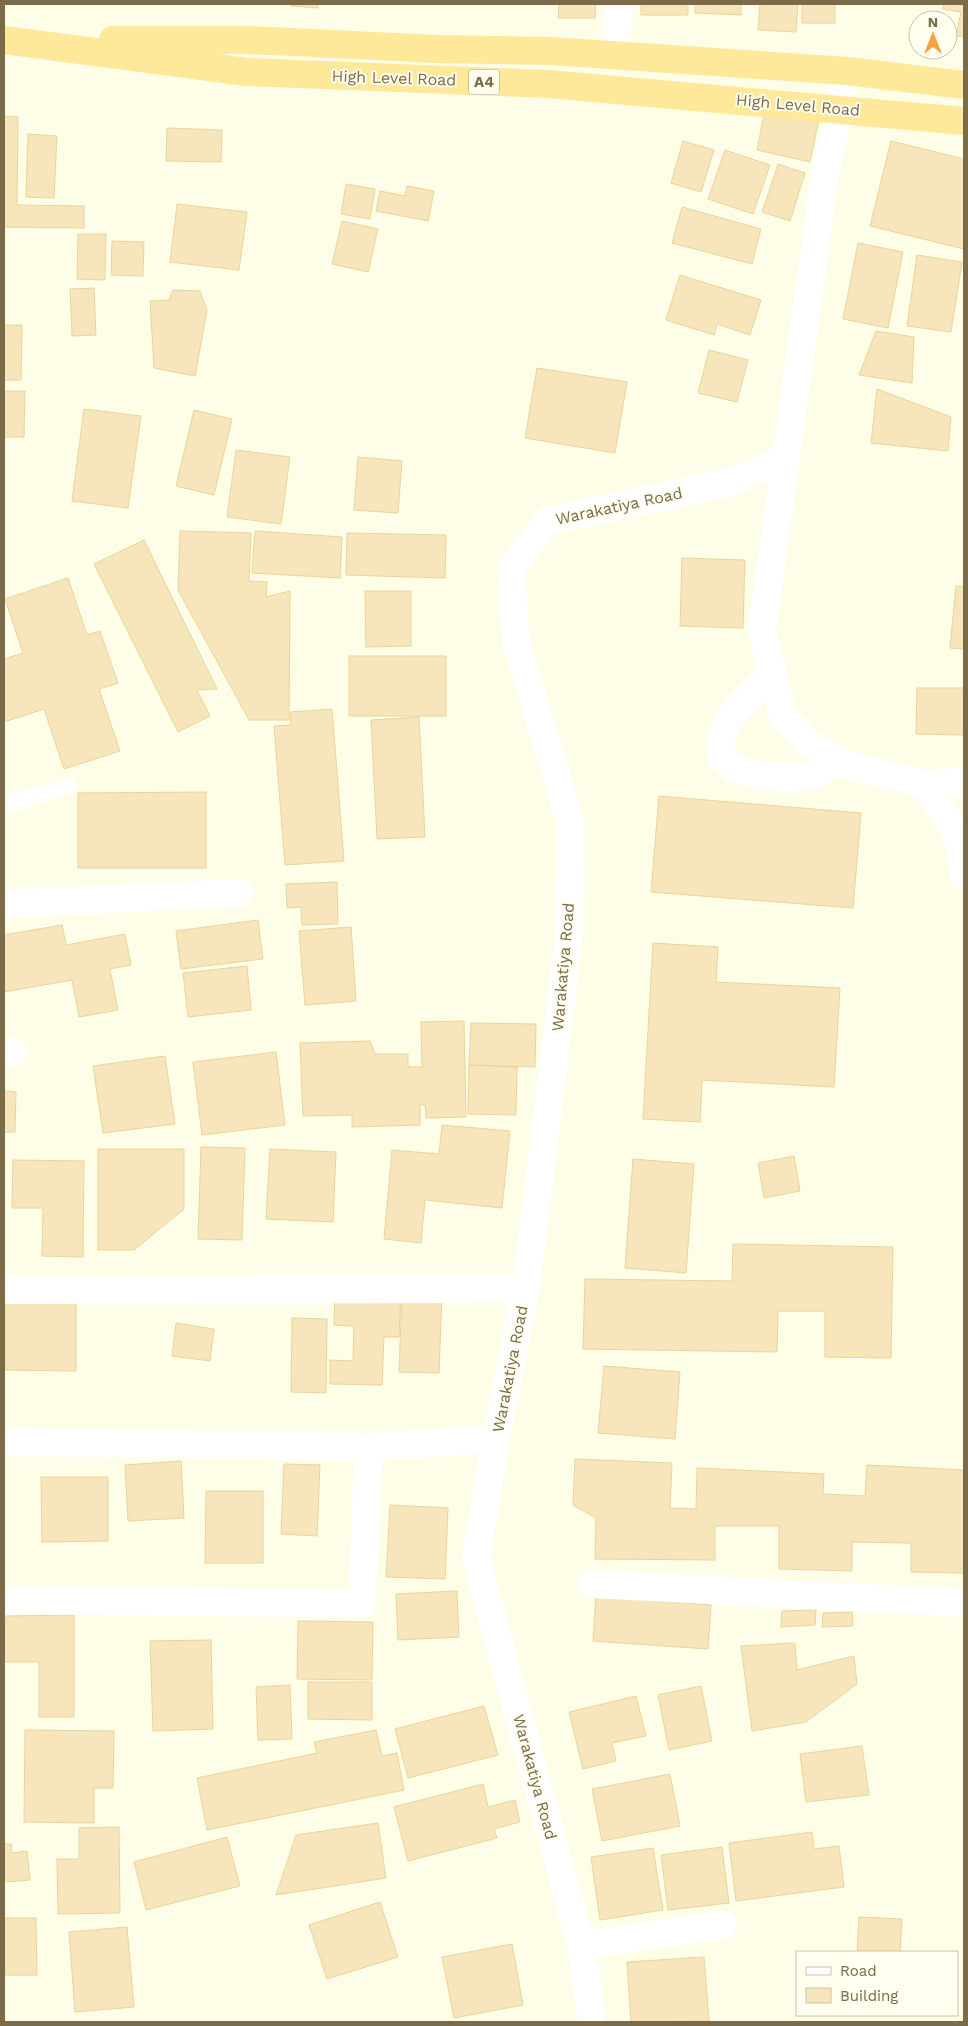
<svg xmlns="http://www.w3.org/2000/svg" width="968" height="2026" font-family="'Work Sans',sans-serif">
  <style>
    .building { fill: #f7e6bb; stroke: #ebd49a }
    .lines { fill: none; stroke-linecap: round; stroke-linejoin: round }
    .service { stroke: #fff; stroke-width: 16 }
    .minor { stroke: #fff; stroke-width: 28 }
    .trunk { stroke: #fee89a; stroke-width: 28 }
    .labels { text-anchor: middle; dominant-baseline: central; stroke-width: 4; stroke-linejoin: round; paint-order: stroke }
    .shield { fill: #fffeef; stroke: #a3977a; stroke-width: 1 }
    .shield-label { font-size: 15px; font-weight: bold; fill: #7b6b48 }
    .street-label { font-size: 16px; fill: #7b6b48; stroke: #fffeef }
  </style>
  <rect width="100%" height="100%" fill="#fefde7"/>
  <path class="building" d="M 291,4 L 319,4 L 318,8 L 291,6 Z
    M 559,4 L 596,4 L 595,18 L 558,18 Z
    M 641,4 L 688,4 L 688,15 L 641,15 Z
    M 695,4 L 741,4 L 741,15 L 695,13 Z
    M 760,4 L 798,4 L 796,32 L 758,30 Z
    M 802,4 L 835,4 L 835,23 L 802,23 Z
    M 944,4 L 964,4 L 964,37 L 956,36 L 961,12 L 943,9 Z
    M 766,104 L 821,110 L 810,162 L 757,150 Z
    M 4,116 L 18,117 L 17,205 L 84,206 L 84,228 L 4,227 Z
    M 167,128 L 222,130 L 221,162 L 166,161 Z
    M 28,134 L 57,136 L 54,198 L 26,197 Z
    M 683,141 L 714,150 L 701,192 L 671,183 Z
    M 891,141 L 964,159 L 964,249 L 870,226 Z
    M 725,150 L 770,165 L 753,214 L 708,199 Z
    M 778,164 L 805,173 L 790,221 L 762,212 Z
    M 346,184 L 375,189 L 370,219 L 341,214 Z
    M 407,186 L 434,191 L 428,221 L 376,211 L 380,191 L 405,196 Z
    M 177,204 L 247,212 L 239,270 L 170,262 Z
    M 682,207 L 761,229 L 752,264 L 672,243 Z
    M 342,221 L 378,229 L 368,272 L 332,264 Z
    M 78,234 L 106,234 L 105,280 L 77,279 Z
    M 112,241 L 144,242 L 143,276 L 111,275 Z
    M 858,243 L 903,252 L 888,328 L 843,319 Z
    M 917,255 L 962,262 L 951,332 L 907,326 Z
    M 680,275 L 761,300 L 750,335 L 717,324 L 714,335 L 666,320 Z
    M 94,288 L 96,335 L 72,336 L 70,289 Z
    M 173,290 L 200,291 L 207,310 L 195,376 L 154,368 L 150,301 L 169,300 Z
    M 4,325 L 22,325 L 21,380 L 4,380 Z
    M 876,331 L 914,337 L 912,383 L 859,375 Z
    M 709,350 L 748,360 L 737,402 L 698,393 Z
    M 537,368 L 627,382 L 615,453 L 525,438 Z
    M 877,389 L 951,417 L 948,451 L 871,443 Z
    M 4,391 L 25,391 L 24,437 L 4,437 Z
    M 84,409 L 141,416 L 128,508 L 72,501 Z
    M 194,410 L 232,419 L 214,495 L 176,486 Z
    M 236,450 L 290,457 L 281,524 L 227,517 Z
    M 358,457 L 402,461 L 398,513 L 354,510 Z
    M 180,531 L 251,533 L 249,581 L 267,582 L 266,597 L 290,591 L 289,720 L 249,720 L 178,590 Z
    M 255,531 L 342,537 L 340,578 L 252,573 Z
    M 347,533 L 446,535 L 445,578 L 346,575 Z
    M 144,540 L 217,689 L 197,690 L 210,716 L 178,732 L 94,564 Z
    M 682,558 L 745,560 L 743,628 L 680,626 Z
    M 68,578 L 87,635 L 100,631 L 118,683 L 99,689 L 120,751 L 64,769 L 44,709 L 4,722 L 4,659 L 23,653 L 5,599 Z
    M 956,586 L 964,587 L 964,649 L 950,648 Z
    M 365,591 L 411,591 L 411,646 L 366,647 Z
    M 349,656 L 446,656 L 446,716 L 349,716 Z
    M 917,688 L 964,688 L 964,735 L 916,734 Z
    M 332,709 L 344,861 L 285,865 L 274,726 L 291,725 L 290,712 Z
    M 419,717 L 425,837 L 377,839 L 371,720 Z
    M 206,792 L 206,868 L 78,868 L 78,793 Z
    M 659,796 L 861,813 L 853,908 L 651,892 Z
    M 337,882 L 338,924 L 302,925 L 301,907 L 287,908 L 286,884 Z
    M 258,920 L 263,959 L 181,969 L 176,931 Z
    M 62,925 L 66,945 L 125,934 L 131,965 L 110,969 L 118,1010 L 79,1017 L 72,980 L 4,992 L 4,935 Z
    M 351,927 L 356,1001 L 305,1005 L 299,931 Z
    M 653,943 L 718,947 L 716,982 L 840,988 L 834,1087 L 702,1080 L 700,1122 L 643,1119 Z
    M 247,966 L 251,1010 L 188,1017 L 183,973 Z
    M 464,1021 L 466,1117 L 426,1118 L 425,1105 L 420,1105 L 420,1125 L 352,1127 L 352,1115 L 303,1116 L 300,1043 L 370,1041 L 375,1054 L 408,1054 L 408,1067 L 422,1067 L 421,1022 Z
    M 471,1023 L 536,1024 L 535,1067 L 469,1065 Z
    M 276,1052 L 285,1125 L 202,1135 L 193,1062 Z
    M 165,1056 L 175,1124 L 103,1133 L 93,1066 Z
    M 469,1065 L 517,1067 L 516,1115 L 468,1114 Z
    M 4,1091 L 16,1092 L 15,1132 L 4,1132 Z
    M 442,1125 L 510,1131 L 502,1208 L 425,1200 L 421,1243 L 384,1239 L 392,1150 L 439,1154 Z
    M 201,1147 L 245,1148 L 242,1240 L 198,1239 Z
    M 98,1149 L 184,1149 L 184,1209 L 134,1250 L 98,1250 Z
    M 270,1149 L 336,1152 L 333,1222 L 266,1219 Z
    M 794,1156 L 800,1191 L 764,1198 L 758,1163 Z
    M 633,1159 L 694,1164 L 686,1273 L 625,1268 Z
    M 13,1160 L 84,1161 L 83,1257 L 42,1256 L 43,1208 L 12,1208 Z
    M 733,1244 L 893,1247 L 891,1358 L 825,1357 L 825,1311 L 778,1311 L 777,1352 L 583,1349 L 585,1279 L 732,1281 Z
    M 335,1289 L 401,1291 L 399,1337 L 384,1337 L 382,1385 L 330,1384 L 330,1360 L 353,1361 L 354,1326 L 334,1325 Z
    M 402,1294 L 442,1295 L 439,1373 L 399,1372 Z
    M 5,1301 L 76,1302 L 76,1371 L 5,1370 Z
    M 292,1318 L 327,1319 L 326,1393 L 291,1392 Z
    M 176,1323 L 214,1329 L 210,1361 L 172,1356 Z
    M 604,1366 L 680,1372 L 675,1439 L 598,1433 Z
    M 575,1459 L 672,1463 L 670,1508 L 696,1509 L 697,1468 L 824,1474 L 823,1494 L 865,1496 L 867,1465 L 964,1470 L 964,1573 L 911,1572 L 911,1543 L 852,1542 L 852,1571 L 779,1569 L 779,1526 L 715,1526 L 715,1560 L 595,1559 L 596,1518 L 573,1505 Z
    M 181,1461 L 184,1518 L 128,1521 L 125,1465 Z
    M 284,1464 L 320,1465 L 317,1536 L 281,1534 Z
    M 41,1477 L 108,1477 L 108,1541 L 42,1542 Z
    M 206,1491 L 263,1491 L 263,1563 L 205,1563 Z
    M 390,1505 L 448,1508 L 445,1579 L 386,1577 Z
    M 457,1591 L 459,1637 L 398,1640 L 396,1594 Z
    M 596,1596 L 711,1605 L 708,1649 L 593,1641 Z
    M 816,1610 L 815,1625 L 781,1627 L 782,1611 Z
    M 852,1612 L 853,1626 L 822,1627 L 823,1613 Z
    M 74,1615 L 74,1717 L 39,1717 L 39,1662 L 4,1662 L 4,1621 L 6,1621 L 6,1616 Z
    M 298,1621 L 373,1622 L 372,1680 L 297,1679 Z
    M 211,1640 L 213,1729 L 153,1731 L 150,1641 Z
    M 795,1643 L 797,1670 L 854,1656 L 857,1684 L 806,1722 L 752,1731 L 741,1646 Z
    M 308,1682 L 372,1682 L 372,1720 L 308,1719 Z
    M 290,1685 L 292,1739 L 258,1740 L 256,1687 Z
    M 701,1686 L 712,1741 L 669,1750 L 658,1695 Z
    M 636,1696 L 646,1736 L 612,1743 L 616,1761 L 583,1769 L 569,1712 Z
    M 484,1706 L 498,1755 L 408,1778 L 395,1729 Z
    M 25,1730 L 114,1731 L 113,1788 L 94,1788 L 94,1823 L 24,1822 Z
    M 376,1730 L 382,1756 L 397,1753 L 404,1790 L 207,1830 L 197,1778 L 317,1753 L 314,1742 Z
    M 862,1746 L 869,1795 L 806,1802 L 800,1754 Z
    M 670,1774 L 680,1826 L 602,1841 L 592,1789 Z
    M 483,1784 L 488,1807 L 515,1800 L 520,1822 L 494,1829 L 497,1838 L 408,1861 L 394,1807 Z
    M 378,1823 L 386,1878 L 276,1895 L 296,1835 Z
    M 119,1827 L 120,1913 L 58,1914 L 57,1859 L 79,1859 L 79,1828 Z
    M 812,1832 L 814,1849 L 839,1846 L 844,1887 L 736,1901 L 729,1843 Z
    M 227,1837 L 240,1886 L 146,1910 L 134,1862 Z
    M 4,1844 L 11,1844 L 12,1853 L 27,1851 L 30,1880 L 4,1882 Z
    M 722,1847 L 729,1903 L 668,1910 L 661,1855 Z
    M 653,1848 L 663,1910 L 600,1920 L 591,1857 Z
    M 380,1902 L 398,1957 L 327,1979 L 309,1925 Z
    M 859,1917 L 902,1919 L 900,1952 L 857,1952 Z
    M 4,1918 L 36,1918 L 37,1975 L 4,1975 Z
    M 127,1927 L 134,2007 L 75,2012 L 69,1932 Z
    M 512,1944 L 523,2005 L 454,2018 L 442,1957 Z
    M 704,1957 L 709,2021 L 631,2022 L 627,1962 Z"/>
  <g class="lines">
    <path class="service" d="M 4,806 L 69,786"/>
    <path class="minor" d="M 616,56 L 619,4
      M 786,458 L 762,630 L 783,716 L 810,745 L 850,766 L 925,784 L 957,834 L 964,876
      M 773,673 L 735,711 L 721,735 L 721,756 L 734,768 L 759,776 L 790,778 L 813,775 L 839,760
      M 925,784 L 964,782
      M 4,904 L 239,893
      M 4,1053 L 14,1052
      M 4,1290 L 526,1289
      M 4,1442 L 369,1447 L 496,1439
      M 591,1584 L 964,1603
      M 4,1600 L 362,1604 L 369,1447
      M 581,1945 L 723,1925
      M 592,2022 L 581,1945 L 476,1558 L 496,1439 L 526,1289 L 569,936 L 570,821 L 516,641 L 511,569 L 548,521 L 731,482 L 786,458 L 825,175 L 847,71"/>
    <path class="trunk" d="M 4,40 L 247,72 L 548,84 L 964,121
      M 113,40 L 247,40 L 436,49 L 551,51 L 847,71 L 964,85"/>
  </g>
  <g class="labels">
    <rect class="shield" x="469" y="69.5" width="30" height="25" rx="4"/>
    <g class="shield-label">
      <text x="484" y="82">A4</text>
    </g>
    <g class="street-label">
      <text transform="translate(394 78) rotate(2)">High Level Road</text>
      <text transform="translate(798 105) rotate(5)">High Level Road</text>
      <text transform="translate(619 506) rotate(-12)">Warakatiya Road</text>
      <text transform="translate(563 967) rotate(-85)">Warakatiya Road</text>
      <text transform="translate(510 1369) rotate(-79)">Warakatiya Road</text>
      <text transform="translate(535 1777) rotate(75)">Warakatiya Road</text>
    </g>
  </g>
  <rect width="968" height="2026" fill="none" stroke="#7b6b48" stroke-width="10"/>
  <rect x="796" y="1951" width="162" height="65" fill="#fffeef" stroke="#cac3ac"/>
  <rect x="806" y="1967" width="25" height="8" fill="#ffffff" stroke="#cac3ac"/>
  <text x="840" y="1976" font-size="15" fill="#7b6b48">Road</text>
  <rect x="806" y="1988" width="25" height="15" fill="#f7e6bb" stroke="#cac3ac"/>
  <text x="840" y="2001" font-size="15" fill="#7b6b48">Building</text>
  <g transform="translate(933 35)"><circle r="24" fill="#fffeef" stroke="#cac3ac"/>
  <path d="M0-4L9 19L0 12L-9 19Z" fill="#f4a340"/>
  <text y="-8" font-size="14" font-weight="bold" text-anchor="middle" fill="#7b6b48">N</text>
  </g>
</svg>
